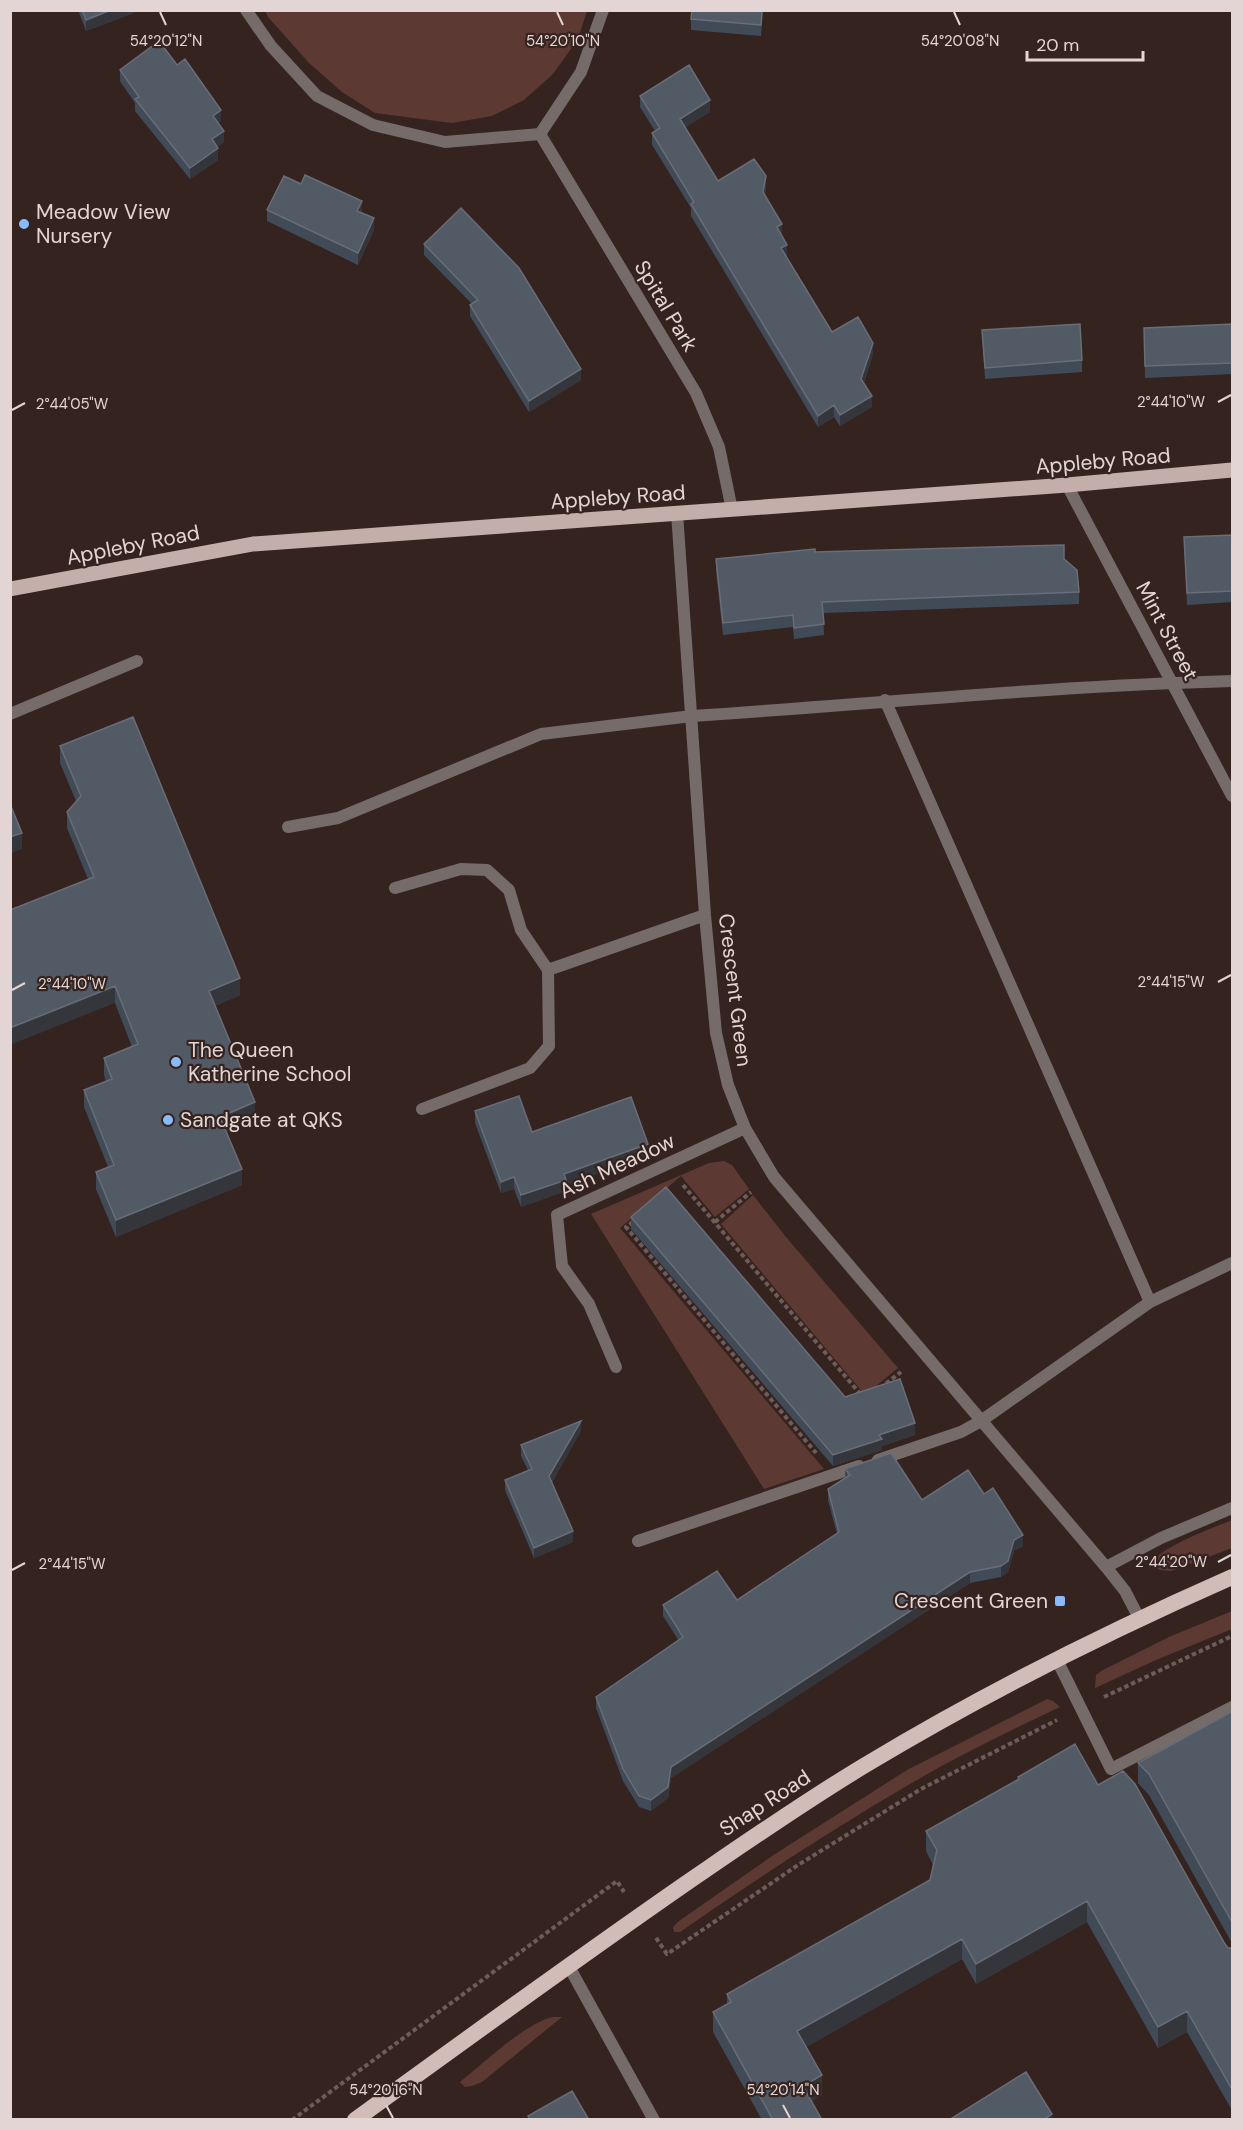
<svg xmlns="http://www.w3.org/2000/svg" width="1243" height="2130" font-family="'DM Sans',sans-serif">
  <style>
    .green { fill: #5d3933 }
    .lines { fill: none; stroke-linecap: round; stroke-linejoin: round }
    .path { stroke: #6d5c59; stroke-width: 4; stroke-dasharray: 4.5 3; stroke-linecap: butt }
    .service { stroke: #756b69; stroke-width: 12 }
    .minor { stroke: #756b69; stroke-width: 12 }
    .primary { stroke: #c3aeaa; stroke-width: 15 }
    .trunk { stroke: #d2bcb7; stroke-width: 16 }
    .wall { fill: #414b58 }
    .shaded-wall { fill: #35353c }
    .building { fill: #525a65; stroke: #696d77; stroke-width: 1.5 }
    .ticks { fill: none; stroke: #e2d5d3; stroke-width: 2 }
    .poi-dot { fill: #87bbfb; stroke: #35231f; stroke-width: 2 }
    .labels { text-anchor: middle; dominant-baseline: central; stroke-width: 4.5; stroke-linejoin: round; paint-order: stroke }
    .poi-label { font-size: 21px; fill: #e2d5d3; stroke: #35231f; text-anchor: start }
    .street-label { font-size: 21px; fill: #e2d5d3; stroke: #35231f }
    .ticks-label { font-size: 15px; text-anchor: middle; fill: #e2d5d3; stroke: #35231f; stroke-width: 4.5; stroke-linejoin: round; paint-order: stroke }
  </style>
  <rect width="100%" height="100%" fill="#35231f"/>
  <path class="green" d="M 265,11 L 587,11 L 578,39 L 553,74 L 524,100 L 492,116 L 452,123 L 375,113 L 342,92 L 309,63 L 268,17 Z
    M 724,1161 L 732,1165 L 749,1189 L 715,1217 L 681,1176 L 620,1228 L 824,1469 L 764,1489 L 591,1214 L 709,1163 Z
    M 753,1195 L 786,1237 L 898,1368 L 865,1395 L 721,1224 Z
    M 1232,1520 L 1232,1548 L 1171,1571 L 1160,1570 L 1150,1566 C 1156,1548 1213,1528 1232,1520 Z
    M 1232,1611 L 1232,1629 L 1156,1660 L 1095,1688 L 1096,1675 L 1101,1671 L 1169,1637 Z
    M 1047,1699 L 1053,1701 L 1060,1707 C 1009,1731 958,1756 910,1784 C 831,1830 755,1880 680,1932 L 674,1932 L 673,1927 L 679,1921 L 775,1854 L 907,1770 Z
    M 552,2017 L 562,2017 L 482,2082 L 472,2086 L 465,2087 L 460,2082 C 485,2062 523,2025 552,2017 Z"/>
  <g class="lines">
    <path class="path" d="M 683,1185 L 862,1396
      M 633,1222 L 626,1227 L 816,1453
      M 715,1222 L 751,1192
      M 880,1388 L 901,1372
      M 1104,1697 L 1232,1636
      M 656,1938 L 667,1954 L 798,1865 L 921,1789 L 1057,1720
      M 292,2120 L 617,1881 L 624,1892"/>
    <path class="service" d="M 885,700 L 1150,1302
      M 10,714 L 137,661
      M 692,716 C 872,704 1052,686 1232,681
      M 878,1460 L 961,1432 L 981,1421 L 1150,1302 L 1232,1263
      M 638,1541 L 859,1466
      M 1106,1567 L 1161,1538 L 1232,1508
      M 1057,1660 L 1111,1769 L 1232,1707"/>
    <path class="minor" d="M 246,10 L 271,46 L 317,96 L 373,125 L 445,142 L 540,134
      M 540,134 L 696,393 L 719,447 L 732,510
      M 540,134 L 581,72 L 603,10
      M 1067,485 L 1232,796
      M 677,513 L 705,915 L 716,1033 L 728,1085 L 745,1128 L 774,1177 L 1106,1567 L 1125,1591 L 1139,1618
      M 288,827 L 338,818 L 541,734 L 692,716
      M 395,888 L 461,869 L 487,870 L 509,890 L 521,930 L 548,970
      M 422,1109 L 530,1068 L 549,1046 L 548,970 L 705,915
      M 616,1367 L 589,1304 L 562,1266 L 557,1215 L 745,1128
      M 568,1965 L 654,2120"/>
    <path class="primary" d="M 10,589 L 253,544 L 1067,485 L 1232,470"/>
    <path class="trunk" d="M 355,2120 C 465,2040 574,1961 685,1884 C 745,1843 805,1801 867,1764 C 985,1693 1107,1632 1232,1577"/>
  </g>
  <path class="wall" d="M 78,10 L 141,10 L 86,31 Z
    M 763,10 L 761,36 L 691,30 L 691,19 Z
    M 177,65 L 221,121 L 218,123 L 224,142 L 217,147 L 218,160 L 190,179 L 135,111 L 135,103 L 120,81 L 120,70 Z
    M 640,96 L 710,112 L 685,127 L 718,181 L 766,188 L 765,195 L 782,235 L 787,256 L 786,257 L 832,332 L 873,354 L 864,383 L 872,407 L 840,426 L 834,417 L 818,427 L 691,216 L 691,208 L 652,145 L 652,133 L 655,131 L 640,107 Z
    M 267,210 L 362,213 L 374,230 L 358,265 L 267,221 Z
    M 424,244 L 581,380 L 529,412 L 470,316 L 470,305 L 472,304 L 424,255 Z
    M 1233,324 L 1233,374 L 1145,378 L 1144,328 Z
    M 982,330 L 1082,360 L 1082,372 L 985,379 Z
    M 1233,535 L 1233,602 L 1187,605 L 1184,537 Z
    M 815,552 L 1064,559 L 1079,592 L 1079,604 L 823,613 L 824,635 L 794,639 L 793,627 L 723,635 L 716,571 L 716,559 Z
    M 60,746 L 240,995 L 215,1006 L 255,1119 L 226,1131 L 242,1185 L 116,1237 L 96,1189 L 96,1172 L 108,1167 L 84,1107 L 84,1090 L 106,1082 L 104,1075 L 104,1058 L 132,1047 L 115,1003 L 88,879 L 67,828 L 67,812 L 76,801 L 60,763 Z
    M 475,1111 L 532,1132 L 648,1155 L 566,1185 L 566,1191 L 521,1207 L 514,1189 L 501,1193 L 475,1123 Z
    M 631,1217 L 845,1397 L 915,1435 L 882,1446 L 882,1450 L 833,1466 L 631,1229 Z
    M 581,1431 L 552,1482 L 573,1542 L 534,1558 L 505,1490 L 505,1480 L 528,1470 L 521,1456 L 521,1445 Z
    M 845,1469 L 922,1500 L 984,1494 L 1023,1546 L 1014,1551 L 1008,1572 L 1001,1577 L 970,1583 L 671,1778 L 668,1798 L 651,1811 L 639,1807 L 623,1781 L 596,1708 L 596,1697 L 679,1641 L 663,1616 L 663,1605 L 737,1600 L 837,1534 L 828,1500 L 828,1489 L 845,1478 Z
    M 1233,1711 L 1233,1945 L 1149,1795 L 1138,1783 L 1138,1763 Z
    M 1018,1777 L 1098,1785 L 1225,1944 L 1228,1948 L 1233,1948 L 1233,2112 L 1187,2032 L 1158,2048 L 1087,1922 L 976,1984 L 962,1959 L 806,2047 L 822,2095 L 812,2101 L 822,2120 L 762,2120 L 713,2032 L 713,2012 L 727,2004 L 727,1994 L 930,1880 L 933,1865 L 926,1851 L 926,1831 L 1018,1780 Z"/>
  <path class="shaded-wall" d="M 111,10 L 141,10 L 86,31 L 86,20 Z
    M 710,100 L 710,112 L 680,131 L 680,119 Z
    M 221,110 L 221,121 L 213,127 L 213,116 Z
    M 224,131 L 224,142 L 212,151 L 212,139 Z
    M 218,148 L 218,160 L 190,179 L 190,168 Z
    M 766,176 L 766,188 L 763,204 L 763,192 Z
    M 362,201 L 362,213 L 357,211 Z
    M 374,218 L 374,230 L 358,265 L 358,253 Z
    M 782,224 L 782,235 L 777,238 L 777,227 Z
    M 787,245 L 787,256 L 781,260 L 781,248 Z
    M 873,343 L 873,354 L 861,391 L 861,379 Z
    M 581,369 L 581,380 L 529,412 L 529,401 Z
    M 872,396 L 872,407 L 840,426 L 840,415 Z
    M 834,405 L 834,417 L 818,427 L 818,416 Z
    M 22,833 L 22,849 L 10,854 L 10,837 Z
    M 240,978 L 240,995 L 209,1008 L 209,991 Z
    M 115,986 L 115,1003 L 10,1045 L 10,1028 Z
    M 255,1102 L 255,1119 L 220,1133 L 220,1117 Z
    M 648,1144 L 648,1155 L 566,1185 L 566,1191 L 521,1207 L 521,1195 L 564,1174 Z
    M 242,1169 L 242,1185 L 116,1237 L 116,1220 Z
    M 514,1177 L 514,1189 L 501,1193 L 501,1182 Z
    M 581,1421 L 581,1431 L 549,1486 L 549,1476 Z
    M 915,1423 L 915,1435 L 882,1446 L 882,1450 L 833,1466 L 833,1455 L 879,1435 Z
    M 573,1531 L 573,1542 L 534,1558 L 534,1548 Z
    M 1023,1535 L 1023,1546 L 1014,1551 L 1008,1572 L 1001,1577 L 1001,1566 L 1014,1540 Z
    M 970,1572 L 970,1583 L 671,1778 L 668,1798 L 651,1811 L 651,1800 L 671,1767 Z
    M 1087,1901 L 1087,1922 L 976,1984 L 976,1964 Z
    M 962,1939 L 962,1959 L 797,2052 L 797,2031 Z
    M 1187,2011 L 1187,2032 L 1158,2048 L 1158,2027 Z
    M 822,2075 L 822,2095 L 803,2106 L 803,2086 Z
    M 1052,2114 L 1052,2120 L 1043,2120 Z"/>
  <path class="building" d="M 82,10 L 111,10 L 86,20 Z
    M 692,10 L 762,10 L 761,25 L 691,19 Z
    M 159,41 L 177,65 L 185,59 L 221,110 L 213,116 L 224,131 L 212,139 L 218,148 L 190,168 L 135,99 L 139,97 L 120,70 Z
    M 689,65 L 710,100 L 680,119 L 718,181 L 754,159 L 766,176 L 763,192 L 782,224 L 777,227 L 787,245 L 781,248 L 832,332 L 858,317 L 873,343 L 861,379 L 872,396 L 840,415 L 834,405 L 818,416 L 691,204 L 694,202 L 652,133 L 660,128 L 640,96 Z
    M 305,175 L 362,201 L 357,211 L 374,218 L 358,253 L 267,210 L 284,176 L 301,184 Z
    M 461,208 L 519,268 L 581,369 L 529,401 L 470,305 L 478,300 L 424,244 Z
    M 1080,324 L 1082,360 L 985,368 L 982,330 Z
    M 1233,324 L 1233,363 L 1145,366 L 1144,328 Z
    M 1233,535 L 1233,591 L 1187,593 L 1184,537 Z
    M 1064,545 L 1064,559 L 1077,570 L 1079,592 L 822,602 L 824,624 L 794,628 L 793,615 L 723,623 L 716,559 L 815,549 L 815,552 Z
    M 133,717 L 240,978 L 209,991 L 255,1102 L 220,1117 L 242,1169 L 116,1220 L 96,1172 L 114,1165 L 84,1090 L 112,1079 L 104,1058 L 138,1044 L 115,986 L 10,1028 L 10,910 L 94,877 L 67,812 L 81,796 L 60,746 Z
    M 10,804 L 22,833 L 10,837 Z
    M 519,1096 L 532,1132 L 631,1097 L 648,1144 L 564,1174 L 566,1180 L 521,1195 L 514,1177 L 501,1182 L 475,1111 Z
    M 666,1187 L 845,1397 L 900,1379 L 915,1423 L 879,1435 L 882,1439 L 833,1455 L 631,1217 Z
    M 581,1421 L 549,1476 L 573,1531 L 534,1548 L 505,1480 L 532,1469 L 521,1445 Z
    M 891,1453 L 922,1500 L 968,1470 L 984,1494 L 993,1488 L 1023,1535 L 1014,1540 L 1008,1561 L 1001,1566 L 970,1572 L 671,1767 L 668,1787 L 651,1800 L 639,1796 L 623,1769 L 596,1697 L 683,1637 L 663,1605 L 717,1571 L 737,1600 L 839,1532 L 828,1489 L 850,1475 L 845,1469 Z
    M 1233,1711 L 1233,1924 L 1149,1774 L 1138,1763 Z
    M 1075,1744 L 1098,1785 L 1123,1771 L 1135,1784 L 1225,1944 L 1228,1948 L 1233,1948 L 1233,2091 L 1187,2011 L 1158,2027 L 1087,1901 L 976,1964 L 962,1939 L 797,2031 L 822,2075 L 803,2086 L 822,2120 L 773,2120 L 713,2012 L 731,2002 L 727,1994 L 930,1880 L 937,1850 L 926,1831 L 1019,1779 L 1018,1777 Z
    M 1026,2072 L 1052,2114 L 1043,2120 L 949,2120 Z
    M 572,2091 L 589,2120 L 530,2120 L 528,2116 Z"/>
  <path class="ticks" d="M 160,12 L 166,25M 557,12 L 563,25M 954,12 L 960,25M 1218,402 L 1231,395M 12,410 L 25,403M 1218,982 L 1231,975M 12,990 L 25,983M 1218,1562 L 1231,1555M 12,1570 L 25,1563M 386,2105 L 393,2118M 783,2105 L 790,2118"/>
  <g class="poi-dot">
    <circle cx="24" cy="224" r="6"/>
    <circle cx="176" cy="1062" r="6"/>
    <circle cx="168" cy="1120" r="6"/>
    <rect x="1054" y="1595" width="12" height="12" rx="3"/>
  </g>
  <g class="labels">
    <g class="poi-label">
      <text x="36" y="212">Meadow View<tspan x="36" dy="24">Nursery</tspan></text>
      <text x="188" y="1050">The Queen<tspan x="188" dy="24">Katherine School</tspan></text>
      <text x="180" y="1120">Sandgate at QKS</text>
      <text x="1048" y="1601" text-anchor="end">Crescent Green</text>
    </g>
    <g class="street-label">
      <text transform="translate(666 306) rotate(59)">Spital Park</text>
      <text transform="translate(1103 461) rotate(-5)">Appleby Road</text>
      <text transform="translate(618 497) rotate(-4)">Appleby Road</text>
      <text transform="translate(133 545) rotate(-11)">Appleby Road</text>
      <text transform="translate(1167 631) rotate(62)">Mint Street</text>
      <text transform="translate(735 990) rotate(83)">Crescent Green</text>
      <text transform="translate(617 1166) rotate(-25)">Ash Meadow</text>
      <text transform="translate(765 1803) rotate(-33)">Shap Road</text>
    </g>
  </g>
  <g class="ticks-label">
    <text x="166" y="46">54°20'12"N</text>
    <text x="563" y="46">54°20'10"N</text>
    <text x="960" y="46">54°20'08"N</text>
    <text x="1171" y="407">2°44'10"W</text>
    <text x="72" y="409">2°44'05"W</text>
    <text x="1171" y="987">2°44'15"W</text>
    <text x="72" y="989">2°44'10"W</text>
    <text x="1171" y="1567">2°44'20"W</text>
    <text x="72" y="1569">2°44'15"W</text>
    <text x="386" y="2095">54°20'16"N</text>
    <text x="783" y="2095">54°20'14"N</text>
  </g>
  <rect width="1243" height="2130" fill="none" stroke="#e2d5d3" stroke-width="24"/>
  <path d="M1027 51v9h116v-9" fill="none" stroke="#e2d5d3" stroke-width="3"/>
  <text x="1036" y="51" font-size="18" fill="#e2d5d3" stroke="#35231f" stroke-width="4.5" paint-order="stroke">20 m</text>
</svg>
